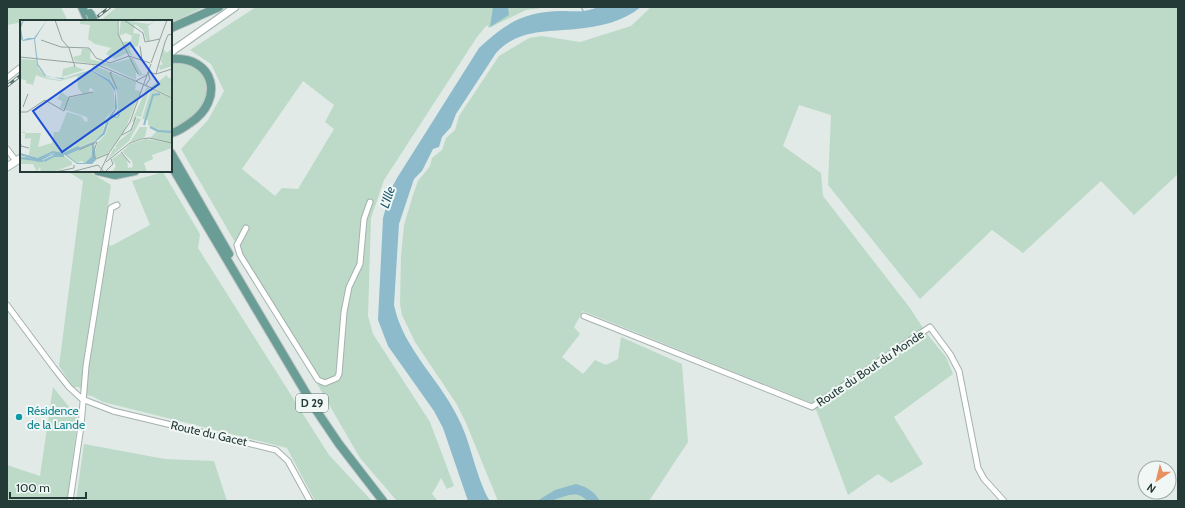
<svg xmlns="http://www.w3.org/2000/svg" width="1185" height="508" font-family="Cabin,sans-serif">
  <style>
    .green { fill: #bcdac7; fill-rule: evenodd }
    .water { fill: #8dbbcc }
    .lines { fill: none; stroke-linecap: round; stroke-linejoin: round }
    .stream { stroke: #8dbbcc; stroke-width: 1.5 }
    .minor-casing { stroke: #a4b2ae; stroke-width: 7 }
    .secondary-casing { stroke: #a1b5b0; stroke-width: 9 }
    .primary-casing { stroke: #bdc4c3; stroke-width: 10 }
    .minor { stroke: #fff; stroke-width: 5 }
    .secondary { stroke: #fff; stroke-width: 7 }
    .primary { stroke: #699d95; stroke-width: 8 }
    .rail-casing { stroke: #5d7571; stroke-width: 3 }
    .rail { stroke: #f1f7f5; stroke-width: 1.5; stroke-dasharray: 4.5; stroke-linecap: butt }
    .primary-bridge-casing { stroke: #bdc4c3; stroke-width: 10; stroke-linecap: butt }
    .primary-bridge { stroke: #699d95; stroke-width: 8 }
    .culture-dot { fill: #0f9aa8; stroke: #f1f7f5; stroke-width: 1.5 }
    .labels { text-anchor: middle; dominant-baseline: central; stroke-width: 4; stroke-linejoin: round; paint-order: stroke }
    .shield { fill: #f1f7f5; stroke: #61736f; stroke-width: 1 }
    .shield-label { font-size: 11px; font-weight: bold; fill: #233a36 }
    .street-label { font-size: 12px; fill: #233a36; stroke: #f1f7f5 }
    .culture-label { font-size: 12px; fill: #0d838f; stroke: #f1f7f5; text-anchor: start }
    .water-label { font-size: 13px; font-style: italic; fill: #225b71; stroke: #f1f7f5 }
    .inset-river { fill: none; stroke: #8dbbcc; stroke-width: 2 }
    .inset-road { fill: none; stroke: #95a4a0; stroke-width: 1 }
    .view { fill: #1d4ed8; fill-opacity: 0.15; stroke: #1d4ed8; stroke-width: 2 }
    .inset-edge { fill: none; stroke: #233a36; stroke-width: 2 }
  </style>
  <rect width="100%" height="100%" fill="#e1eae7"/>
  <path class="green" d="M 7,7 L 61,7 L 68,21 L 40,21 L 39,19 L 7,25 Z
    M 117,7 L 204,7 L 171,23 L 171,21 L 100,21 Z
    M 256,7 L 549,7 L 526,10 L 489,28 L 487,25 L 477,37 L 384,180 L 371,218 L 368,316 L 373,334 L 430,422 L 454,486 L 447,489 L 441,478 L 432,494 L 438,501 L 397,501 L 360,458 L 181,149 L 208,120 L 224,91 L 211,64 L 190,50 ZM 303,81 L 334,105 L 325,122 L 334,129 L 298,189 L 282,188 L 275,196 L 242,169 Z
    M 651,7 L 1178,7 L 1178,174 L 1134,215 L 1101,181 L 1023,253 L 992,230 L 920,299 L 828,185 L 831,115 L 799,105 L 783,146 L 821,173 L 823,196 L 910,308 L 927,334 L 946,357 L 953,374 L 894,417 L 923,464 L 891,483 L 878,474 L 848,495 L 817,412 L 812,403 L 583,311 L 574,327 L 580,334 L 562,357 L 583,374 L 595,360 L 606,365 L 618,359 L 621,337 L 682,364 L 688,442 L 649,501 L 498,501 L 466,423 L 456,403 L 415,342 L 402,315 L 400,304 L 401,256 L 404,225 L 413,195 L 418,181 L 430,166 L 432,158 L 442,150 L 446,138 L 455,130 L 459,116 L 499,56 L 529,38 L 542,36 L 580,42 L 631,26 Z
    M 171,63 C 183,63 190,64 200,72 C 224,94 192,122 171,130 Z
    M 67,171 L 88,171 L 111,185 L 103,240 L 111,246 L 150,225 L 132,181 L 163,172 L 200,234 L 198,248 L 329,455 L 372,501 L 315,501 L 287,448 L 103,402 L 92,396 L 84,395 L 79,387 L 73,387 L 59,366 L 83,181 Z
    M 53,387 L 78,418 L 67,501 L 7,501 L 7,465 L 40,476 Z
    M 84,444 L 165,459 L 214,461 L 227,501 L 76,501 Z"/>
  <path class="water" d="M 493,7 L 508,7 L 509,15 L 490,27 Z
    M 598,7 L 641,7 C 622,22 599,27 576,29 C 547,32 518,29 496,53 L 456,114 L 451,127 L 442,137 L 439,147 L 433,149 L 422,171 L 414,179 L 399,224 L 394,305 C 403,350 443,382 461,424 C 471,445 478,483 490,501 L 468,501 L 443,428 L 434,411 L 388,346 L 378,320 L 383,218 L 391,189 L 397,178 L 479,48 C 504,24 525,11 562,11 C 577,11 583,13 598,7 Z
    M 576,484 C 587,487 594,491 600,501 L 587,501 C 577,489 565,497 553,500 C 548,502 542,501 537,501 L 555,490 Z"/>
  <g class="lines">
    <path class="stream" d="M 581,7 L 585,14"/>
    <g class="minor-casing">
      <path id="minor" d="M 7,78 L 21,67
        M 7,149 L 16,161
        M 246,228 L 237,245 L 240,255 L 318,380 L 325,383 L 337,378 L 339,374 L 344,312 L 349,287 L 360,264 L 364,219 L 370,202
        M 7,305 L 54,368 L 69,387 L 82,399 L 113,411 L 276,450 L 288,461 L 310,501
        M 584,316 L 812,407 L 930,327 L 950,354 L 959,371 L 978,468 L 984,479 L 1004,501
        M 70,501 L 81,426 L 86,366 L 109,221 L 111,208 L 117,205"/>
    </g>
    <g class="secondary-casing">
      <path id="secondary" d="M 171,52 L 235,7
        M 7,167 L 21,158"/>
    </g>
    <g class="primary-casing">
      <path id="primary" d="M 82,7 L 86,16
        M 171,28 L 219,7
        M 171,59 C 215,56 225,100 190,123 C 184,127 178,132 171,133
        M 171,153 L 229,254
        M 171,165 L 316,410 L 339,444 L 383,501
        M 98,171 L 115,175 L 135,171"/>
    </g>
    <use href="#minor" class="minor"/>
    <use href="#secondary" class="secondary"/>
    <use href="#primary" class="primary"/>
    <g class="rail-casing">
      <path id="rail" d="M 92,21 L 110,7
        M 7,86 L 21,75"/>
    </g>
    <use href="#rail" class="rail"/>
    <g class="primary-bridge-casing">
      <path id="primary-bridge" d="M 90,13 L 94,21"/>
    </g>
    <use href="#primary-bridge" class="primary-bridge"/>
  </g>
  <circle class="culture-dot" cx="19" cy="417" r="4"/>
  <g class="labels">
    <rect class="shield" x="296" y="394" width="32" height="18" rx="3"/>
    <g class="shield-label">
      <text x="312" y="403">D 29</text>
    </g>
    <g class="street-label">
      <text transform="translate(870 368) rotate(-34)">Route du Bout du Monde</text>
      <text transform="translate(209 433) rotate(13)">Route du Gacet</text>
    </g>
    <g class="culture-label">
      <text x="27" y="410">Résidence<tspan x="27" dy="14">de la Lande</tspan></text>
    </g>
    <g class="water-label">
      <text transform="translate(387 197) rotate(-71)">L'Ille</text>
    </g>
  </g>
  <g transform="translate(20 20)">
    <rect width="152" height="152" fill="#e1eae7"/>
    <path d="M 60,0 L 97,0 L 97,12 L 102,22 L 114,21 L 111,21 L 112,16 L 106,13 L 99,16 L 101,0 L 129,4 L 136,0 L 128,6 L 130,22 L 127,22 L 123,10 L 115,4 L 113,13 L 120,14 L 118,26 L 109,28 L 113,36 L 107,33 L 95,39 L 86,34 L 91,28 L 75,24 L 68,19 L 70,5 L 60,4 ZM 143,28 L 146,33 L 152,29 L 152,46 L 140,50 L 139,46 L 143,44 L 141,42 ZM 62,29 L 71,29 L 70,39 L 90,44 L 113,38 L 122,54 L 127,54 L 119,56 L 116,51 L 116,60 L 86,46 L 55,41 L 53,37 L 61,35 ZM 0,39 L 16,40 L 18,48 L 27,58 L 40,60 L 70,51 L 89,62 L 94,72 L 95,88 L 86,98 L 83,111 L 76,120 L 43,134 L 34,132 L 19,138 L 9,135 L 11,118 L 5,119 L 5,113 L 0,113 L 4,112 L 3,108 L 5,113 L 21,113 L 18,127 L 32,123 L 34,112 L 39,112 L 47,92 L 61,96 L 65,102 L 68,101 L 67,97 L 40,88 L 42,81 L 37,79 L 39,76 L 41,72 L 50,78 L 73,72 L 74,71 L 70,67 L 69,72 L 63,74 L 58,68 L 57,56 L 40,61 L 27,59 L 16,55 L 13,65 L 6,63 L 6,60 L 0,59 L 0,52 L 3,52 L 0,51 ZM 72,45 L 116,62 L 115,70 L 121,71 L 104,112 L 88,133 L 77,139 L 74,136 L 78,122 L 86,114 L 89,100 L 98,90 L 97,72 L 91,60 L 74,51 ZM 54,46 L 64,50 L 42,57 L 43,49 ZM 147,55 L 148,58 L 152,58 L 152,67 L 149,68 L 152,68 L 152,77 L 131,67 ZM 127,67 L 130,68 L 121,97 L 116,96 L 114,103 L 112,101 ZM 131,69 L 152,78 L 152,123 L 130,118 L 138,110 L 128,105 L 128,100 L 122,99 ZM 117,98 L 121,99 L 109,121 L 88,139 L 94,128 L 97,129 L 95,127 L 99,121 L 111,111 ZM 120,107 L 127,107 L 125,117 L 110,122 ZM 126,119 L 152,123 L 152,128 L 132,135 L 133,139 L 124,143 L 127,152 L 92,152 L 96,146 L 92,139 L 101,133 L 107,140 L 108,148 L 113,147 L 112,141 L 102,132 L 110,124 ZM 72,124 L 72,136 L 65,144 L 62,141 L 57,143 L 47,135 ZM 35,135 L 44,136 L 52,142 L 52,145 L 33,152 L 21,152 L 20,147 L 17,152 L 13,144 L 0,144 L 0,137 L 18,142 Z" fill="#bcdac7"/>
    <path d="M 4,0 L 1,8 L 3,20 L 8,18 L 14,18 L 27,0 L 15,19 L 18,44 L 27,57 L 45,58 L 71,50 L 90,60 L 95,68 L 97,88 L 92,96 L 98,97 L 97,90 L 100,95 L 98,98 L 90,97 L 85,114 L 74,123 L 76,140 L 72,144 L 57,144 L 45,135 L 32,135 L 18,142 L 0,136 L 18,139 L 35,133 L 43,134 L 75,121 L 83,112 L 87,99 L 95,89 L 95,72 L 89,62 L 71,51 L 42,59 L 25,56 L 17,45 L 14,19 L 3,21 L 1,19 L 0,4 ZM 72,124 L 72,136 L 65,143 L 57,143 L 47,135 Z" fill="#8dbbcc" fill-rule="evenodd"/>
    <path class="inset-river" d="M 124,105 L 133,75 L 140,74M 130,107 L 138,111 L 152,112M 0,134 L 18,139 L 33,132 L 43,134 L 59,127M 0,138 L 23,141M 24,141 L 34,136 L 44,136"/>
    <path class="inset-road" d="M 35,0 L 42,20 L 49,28 L 55,47M 98,0 L 98,14 L 118,54M 104,0 L 123,13 L 125,22 L 140,19M 21,20 L 41,27 L 69,28 L 76,38 L 90,43 L 109,36 L 130,43M 120,26 L 122,40M 0,37 L 78,45 L 134,69M 131,43 L 147,0M 92,52 L 90,53 L 97,69M 128,52 L 136,54 L 152,49M 136,54 L 145,22 L 148,15 L 152,14M 116,61 L 127,55M 125,66 L 130,59 L 128,53M 131,68 L 152,78M 3,87 L 8,74M 0,92 L 7,92 L 25,80 L 44,91 L 49,77 L 73,72M 102,115 L 111,110 L 116,97M 0,119 L 1,126 L 9,128M 77,122 L 73,134 L 76,139 L 88,134M 59,130 L 77,122M 101,132 L 110,143M 86,142 L 110,123 L 121,119 L 129,118 L 152,123M 35,152 L 54,148 L 54,145M 51,152 L 78,145 L 84,152M 80,152 L 89,133 L 110,102 L 131,44M 85,152 L 93,144 L 91,139"/>
    <path class="view" d="M 110,23 L 139,64 L 42,132 L 13,91 Z"/>
    <rect width="152" height="152" class="inset-edge"/>
  </g>
  <rect width="1185" height="508" fill="none" stroke="#233a36" stroke-width="16"/>
  <g transform="translate(1157 480) rotate(215)"><circle r="19" fill="#f1f7f5" stroke="#9faba9"/>
  <path d="M0-3L7 15L0 10L-7 15Z" fill="#e79163"/>
  <text y="-6" font-size="11" font-weight="bold" text-anchor="middle" fill="#233a36">N</text>
  </g>
  <path d="M10 492v6h76v-6" fill="none" stroke="#233a36" stroke-width="2"/>
  <text x="16" y="492" font-size="12" fill="#233a36" stroke="#f1f7f5" stroke-width="3" paint-order="stroke">100 m</text>
</svg>
